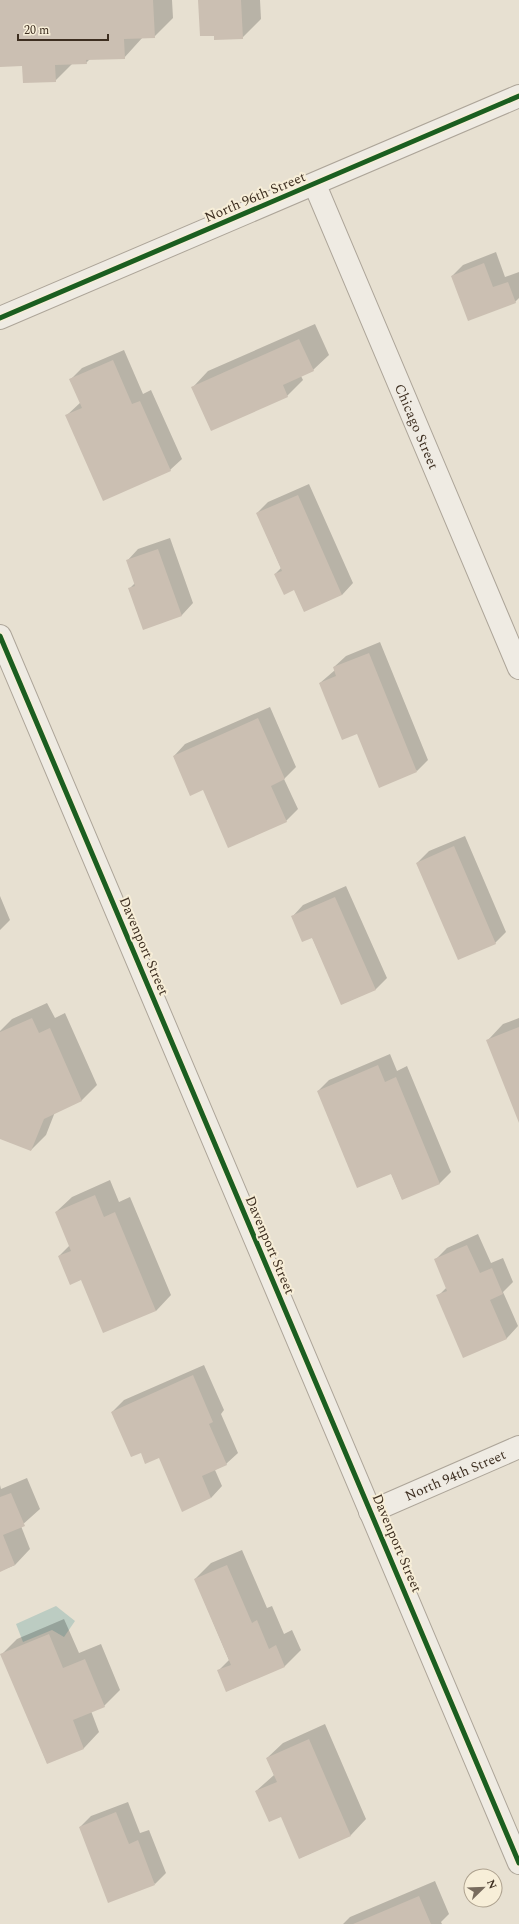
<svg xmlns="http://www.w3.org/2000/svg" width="519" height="1924" font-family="Spectral,serif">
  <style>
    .water { fill: #bcccc2 }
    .shadow { fill: #0003 }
    .building { fill: #cbbfb2 }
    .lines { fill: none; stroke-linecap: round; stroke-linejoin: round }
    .minor-casing { stroke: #ada599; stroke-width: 24 }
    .tertiary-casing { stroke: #ada599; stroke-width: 24 }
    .minor { stroke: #efebe3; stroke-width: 22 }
    .tertiary { stroke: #efebe3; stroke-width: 22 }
    .cycleway-casing { stroke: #f7eed8; stroke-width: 8 }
    .cycleway { stroke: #1b5e20; stroke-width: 5 }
    .labels { text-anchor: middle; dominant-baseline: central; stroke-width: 4; stroke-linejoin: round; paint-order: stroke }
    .street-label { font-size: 14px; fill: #3d2e20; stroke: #f7eed8 }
  </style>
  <rect width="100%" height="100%" fill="#e7e0d1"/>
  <path class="water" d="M 56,1606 L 75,1621 L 64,1637 L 52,1630 L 23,1642 L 16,1624 Z"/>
  <path class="shadow" d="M 0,0 L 172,0 L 173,18 L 154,37 L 143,37 L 124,58 L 90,59 L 86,63 L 73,63 L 55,81 L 23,65 L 0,66 Z
    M 199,0 L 260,0 L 261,19 L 242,38 L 215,35 Z
    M 496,252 L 505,277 L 519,272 L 519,298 L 515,302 L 452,276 L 463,265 Z
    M 315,324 L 329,355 L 313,370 L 301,376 L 303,380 L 287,396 L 193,387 L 208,371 Z
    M 124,350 L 143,394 L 151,390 L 182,459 L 170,470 L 67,415 L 81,402 L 70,380 L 82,368 Z
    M 309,484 L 353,583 L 342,595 L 295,589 L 275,574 L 281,568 L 257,513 L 268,502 Z
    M 170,538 L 193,603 L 182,615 L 144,628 L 129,589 L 135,583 L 127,561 L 138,549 Z
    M 380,642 L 428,760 L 417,771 L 357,733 L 320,683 L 335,670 L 334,667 L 346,656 Z
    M 270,707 L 296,767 L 284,779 L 298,809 L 286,821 L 204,789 L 174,756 L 185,744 Z
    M 465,836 L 506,932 L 495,943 L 417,863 L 429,851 Z
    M 346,886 L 387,978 L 376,989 L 342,1004 L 312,937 L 292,917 L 303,905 Z
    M 0,896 L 10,920 L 0,930 Z
    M 47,1003 L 55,1018 L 65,1013 L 97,1085 L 82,1100 L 55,1112 L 46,1135 L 31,1150 L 0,1138 L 0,1031 L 12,1019 Z
    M 519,1018 L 519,1120 L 488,1040 L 503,1024 Z
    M 390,1054 L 397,1071 L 407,1066 L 451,1172 L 440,1183 L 402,1199 L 391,1173 L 318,1091 L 329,1080 Z
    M 110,1180 L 119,1202 L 130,1197 L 171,1295 L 156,1311 L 82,1279 L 59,1256 L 70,1245 L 56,1212 L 72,1197 Z
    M 478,1234 L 491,1263 L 503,1258 L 513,1282 L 503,1292 L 518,1326 L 507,1338 L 464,1356 L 438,1296 L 447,1287 L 435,1260 L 447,1248 Z
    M 204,1365 L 224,1410 L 221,1414 L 238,1453 L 226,1464 L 215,1470 L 222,1486 L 211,1498 L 159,1457 L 141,1452 L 112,1412 L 124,1400 Z
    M 27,1478 L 40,1509 L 21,1526 L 30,1549 L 15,1565 L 0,1571 L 0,1485 L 1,1489 Z
    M 242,1550 L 267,1608 L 272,1606 L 284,1634 L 292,1630 L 301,1650 L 285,1666 L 227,1691 L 218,1671 L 229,1660 L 195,1579 L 211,1563 Z
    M 64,1619 L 79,1653 L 101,1644 L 120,1690 L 104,1706 L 91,1711 L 99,1732 L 84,1748 L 47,1763 L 2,1654 L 17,1639 Z
    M 325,1724 L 366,1819 L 351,1835 L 300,1858 L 282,1816 L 256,1791 L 274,1775 L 267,1758 L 283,1743 Z
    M 128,1802 L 140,1833 L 149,1830 L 166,1873 L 155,1884 L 80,1827 L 91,1816 Z
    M 435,1881 L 449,1914 L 441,1922 L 442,1924 L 343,1924 L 350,1917 Z"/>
  <path class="building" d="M 0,0 L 153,0 L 155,38 L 124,39 L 125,59 L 86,60 L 87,64 L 55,65 L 56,82 L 23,83 L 22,66 L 0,67 Z
    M 198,0 L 241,0 L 243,39 L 214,40 L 214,36 L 200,36 Z
    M 484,263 L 493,287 L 508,282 L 516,303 L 468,321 L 451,276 Z
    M 299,339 L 314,371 L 283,385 L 288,397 L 211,431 L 191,387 Z
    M 113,360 L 132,404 L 140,401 L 171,471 L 103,501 L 65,415 L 82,408 L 69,379 Z
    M 298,495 L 342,595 L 304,612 L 294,590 L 284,595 L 274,574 L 282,571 L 256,513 Z
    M 158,549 L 182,616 L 143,630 L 128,588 L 135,586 L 126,560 Z
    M 369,653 L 417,772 L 379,788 L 357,734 L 342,740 L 319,683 L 336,676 L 333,667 Z
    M 258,718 L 285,779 L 271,786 L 287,822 L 228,848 L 203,790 L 190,796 L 173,756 Z
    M 454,846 L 496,944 L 458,960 L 416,863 Z
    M 335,897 L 376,990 L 341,1005 L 312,938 L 302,942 L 291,916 Z
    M 32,1018 L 39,1033 L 50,1028 L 82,1101 L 44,1119 L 31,1151 L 0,1139 L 0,1032 Z
    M 519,1027 L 519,1123 L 486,1040 Z
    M 378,1065 L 385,1082 L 396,1077 L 440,1184 L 402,1200 L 391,1174 L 357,1188 L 317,1091 Z
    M 95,1195 L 104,1217 L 115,1212 L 156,1311 L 103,1333 L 81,1280 L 70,1285 L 58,1256 L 71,1251 L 55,1212 Z
    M 467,1245 L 480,1273 L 492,1268 L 503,1294 L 490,1300 L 507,1339 L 463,1358 L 436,1295 L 447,1291 L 434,1259 Z
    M 193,1375 L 213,1422 L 209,1424 L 227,1465 L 202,1476 L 211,1498 L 182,1512 L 159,1458 L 145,1464 L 141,1453 L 131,1457 L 111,1412 Z
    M 11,1493 L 25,1526 L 3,1535 L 15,1565 L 0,1572 L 0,1497 Z
    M 227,1565 L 252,1623 L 257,1620 L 269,1649 L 276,1645 L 285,1667 L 226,1692 L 217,1670 L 231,1665 L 194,1579 Z
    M 49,1634 L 63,1668 L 85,1659 L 105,1707 L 73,1720 L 84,1749 L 47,1764 L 0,1654 Z
    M 309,1739 L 351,1836 L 299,1859 L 281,1817 L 269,1822 L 255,1791 L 277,1782 L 266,1758 Z
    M 116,1812 L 129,1844 L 138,1840 L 155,1885 L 108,1903 L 79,1827 Z
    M 419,1896 L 431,1924 L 353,1924 Z"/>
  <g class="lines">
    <g class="minor-casing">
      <g id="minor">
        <path id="s1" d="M 315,185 L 519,668"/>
        <path d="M 0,636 L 519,1863"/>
        <path id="s2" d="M 370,1512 L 519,1447"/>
      </g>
    </g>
    <g class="tertiary-casing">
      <path id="tertiary" d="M 0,318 L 519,96"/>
    </g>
    <use href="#minor" class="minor"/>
    <use href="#tertiary" class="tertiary"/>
    <g class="cycleway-casing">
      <path id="cycleway" d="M 0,318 L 519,96
        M 0,636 L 519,1863"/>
    </g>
    <use href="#cycleway" class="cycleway"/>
  </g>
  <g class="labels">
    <g class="street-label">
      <text transform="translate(255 197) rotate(-23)">North 96th Street</text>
      <text stroke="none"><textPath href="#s1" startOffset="262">Chicago Street</textPath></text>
      <text transform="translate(144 946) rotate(67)">Davenport Street</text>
      <text transform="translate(270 1245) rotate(67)">Davenport Street</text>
      <text stroke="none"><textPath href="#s2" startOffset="93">North 94th Street</textPath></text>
      <text transform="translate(397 1543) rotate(67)">Davenport Street</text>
    </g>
  </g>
  <g transform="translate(483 1888) rotate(67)"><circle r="19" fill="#f7eed8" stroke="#ada18e"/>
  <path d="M0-3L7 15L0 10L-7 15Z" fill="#786c5e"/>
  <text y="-6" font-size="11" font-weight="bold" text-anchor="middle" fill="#3d2e20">N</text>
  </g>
  <path d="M18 34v6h90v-6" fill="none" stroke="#3d2e20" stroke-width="2"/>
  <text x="24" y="34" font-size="12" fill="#3d2e20" stroke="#f7eed8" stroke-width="3" paint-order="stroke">20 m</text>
</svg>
